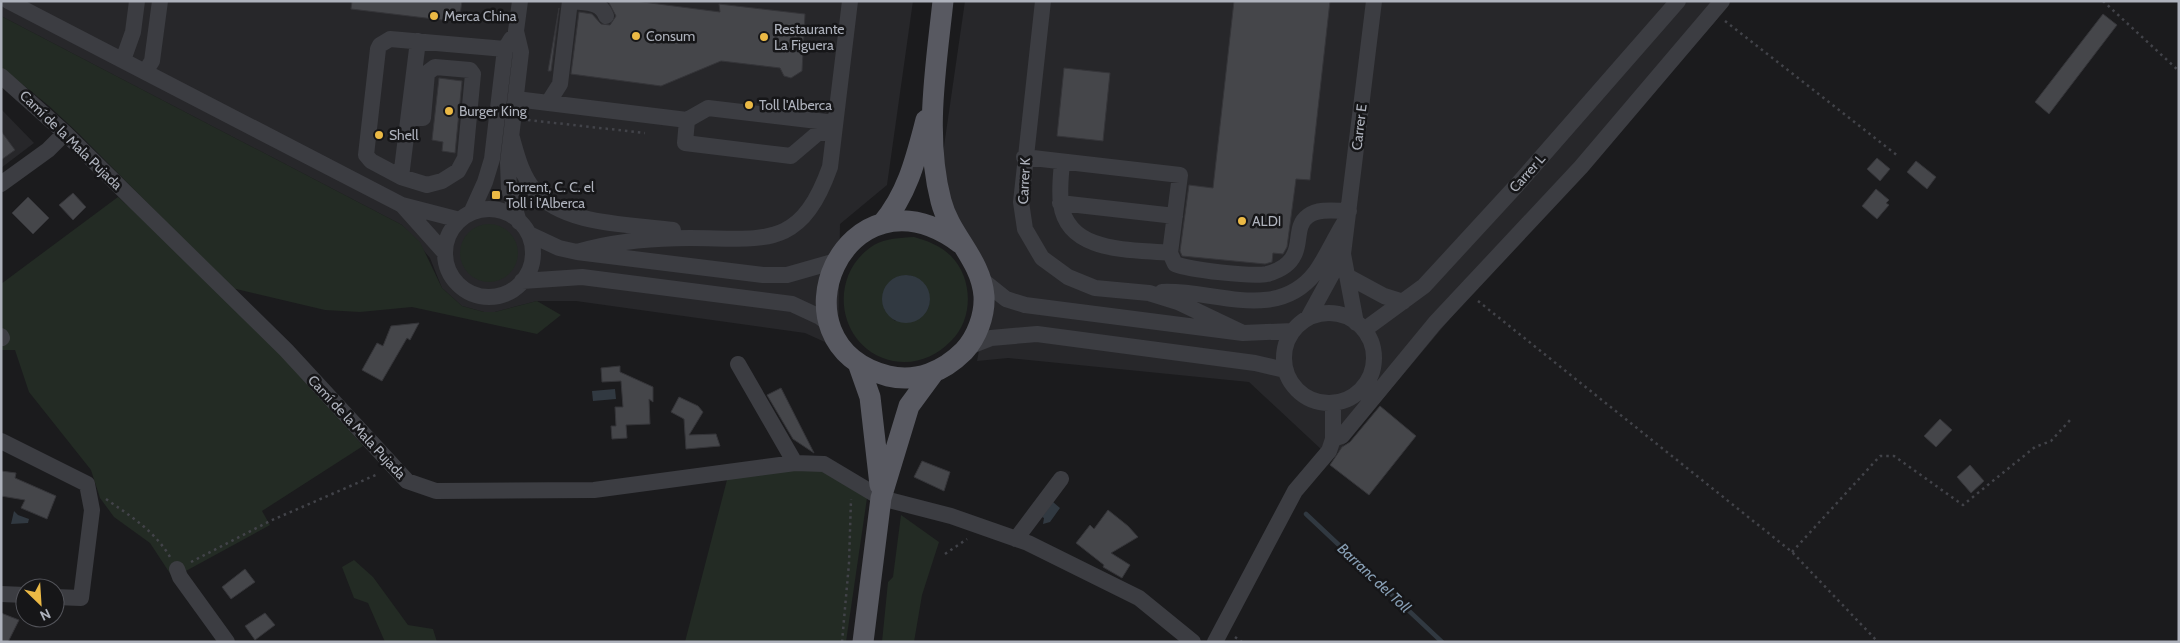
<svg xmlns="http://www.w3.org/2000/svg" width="2180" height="643" font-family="Cabin,sans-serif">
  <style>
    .built { fill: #27272a }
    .green { fill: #232b24; fill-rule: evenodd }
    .water { fill: #313941 }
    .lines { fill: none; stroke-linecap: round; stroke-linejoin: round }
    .stream { stroke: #313941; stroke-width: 4.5 }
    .building { fill: #45464a; stroke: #353539 }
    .path { stroke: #424349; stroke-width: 2.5; stroke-dasharray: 2.5 4; stroke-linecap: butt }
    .minor { stroke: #3c3d42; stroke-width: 16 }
    .major { stroke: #585961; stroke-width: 21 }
    .poi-dot { fill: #ebb945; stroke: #161618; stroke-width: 2 }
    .labels { text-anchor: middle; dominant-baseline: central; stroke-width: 5; stroke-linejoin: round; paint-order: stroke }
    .poi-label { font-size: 14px; fill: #aeb2bc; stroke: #161618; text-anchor: start }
    .street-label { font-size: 14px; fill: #aeb2bc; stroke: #161618 }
    .water-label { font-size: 15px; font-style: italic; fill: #879eb4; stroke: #161618 }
  </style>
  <rect width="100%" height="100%" fill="#1b1b1d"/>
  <path class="built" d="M 1,1 L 913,1 L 887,185 L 840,224 L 838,348 L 805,333 L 576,301 L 537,301 L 495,312 L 484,312 L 462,306 L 442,288 L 430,258 L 402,225 L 1,16 Z
    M 965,1 L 1730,1 L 1714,23 L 1464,302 L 1328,464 L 1323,451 L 1249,382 L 1008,358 L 977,361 L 987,309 L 964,243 L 941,167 Z
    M 1,109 L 34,143 L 1,168 Z"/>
  <path class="green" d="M 1,16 L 402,225 L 420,242 L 442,288 L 462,306 L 484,312 L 495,312 L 537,301 L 561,315 L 537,334 L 412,307 L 360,312 L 325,310 L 232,288 L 78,133 L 49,106 L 1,67 Z
    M 118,197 L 183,254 L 309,383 L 363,446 L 262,511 L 270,525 L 173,578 L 150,543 L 114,517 L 100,498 L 91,470 L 29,392 L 15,350 L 1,350 L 1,284 Z
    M460 253a29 29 0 1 1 58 0a29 29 0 1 1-58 0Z
    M 914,237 C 927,241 940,245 951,256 C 973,278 974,319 951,341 C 935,357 916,365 893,361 C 837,349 826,275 874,245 C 886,238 900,238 914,237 ZM 909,275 C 925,280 933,293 928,309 L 895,321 L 884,309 L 887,285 L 900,276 Z
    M 807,466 L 830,474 L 867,498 L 846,642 L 685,642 L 728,476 Z
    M 901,515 L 939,542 L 922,595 L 914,642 L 882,642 L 888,582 L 893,577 Z
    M 354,560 L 373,577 L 408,625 L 433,629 L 437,642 L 385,642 L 368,603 L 354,598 L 342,567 Z"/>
  <path class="water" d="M882 299a24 24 0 1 1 48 0a24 24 0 1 1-48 0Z
    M 615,389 L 616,399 L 593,401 L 592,391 Z
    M 1053,502 L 1060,508 L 1050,522 L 1043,524 L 1044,518 L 1042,517 Z
    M 14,511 L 18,515 L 29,519 L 28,523 L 11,524 Z"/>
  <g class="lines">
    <path class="stream" d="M 1306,514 L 1442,642"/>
  </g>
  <path class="building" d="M 352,1 L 462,1 L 459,22 L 351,9 Z
    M 608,1 L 635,1 L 720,12 L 719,4 L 805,14 L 802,71 L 791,78 L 784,76 L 780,68 L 721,61 L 661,86 L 571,74 L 579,12 L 592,14 L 601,24 L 610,25 L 616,16 Z
    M 1234,1 L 1330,1 L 1310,180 L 1296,179 L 1287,247 L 1283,254 L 1273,253 L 1272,262 L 1265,264 L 1182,256 L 1180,251 L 1189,185 L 1213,188 Z
    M 559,8 L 551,71 L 548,71 Z
    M 2103,14 L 2117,25 L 2049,114 L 2035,102 Z
    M 1064,68 L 1110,73 L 1103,141 L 1057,136 Z
    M 439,78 L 462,81 L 455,153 L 442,151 L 443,142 L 432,140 Z
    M 1,131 L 15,150 L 1,160 Z
    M 1877,158 L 1890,169 L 1880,181 L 1867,169 Z
    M 1916,161 L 1936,177 L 1927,189 L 1907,172 Z
    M 1876,189 L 1889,200 L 1886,203 L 1889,205 L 1877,219 L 1862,206 Z
    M 73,193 L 86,207 L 73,220 L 59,205 Z
    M 28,197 L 49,218 L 33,234 L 12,213 Z
    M 419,323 L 410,340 L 407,338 L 382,381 L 362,370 L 377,343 L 383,346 L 391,326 Z
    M 620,366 L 620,372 L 653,387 L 653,402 L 649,399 L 650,424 L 626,425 L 627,438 L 612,439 L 611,426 L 616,426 L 615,407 L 623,407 L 621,381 L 602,382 L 601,368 Z
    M 781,388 L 814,453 L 793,439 L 767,395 Z
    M 679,397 L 698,406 L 703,412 L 689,435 L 716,434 L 720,446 L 686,449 L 684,419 L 671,412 Z
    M 1380,406 L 1416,436 L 1369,495 L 1330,465 L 1342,447 L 1350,442 Z
    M 1940,419 L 1952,430 L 1936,447 L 1924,436 Z
    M 922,461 L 950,472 L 944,491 L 914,477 Z
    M 1970,465 L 1984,481 L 1971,493 L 1957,477 Z
    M 1,471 L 16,473 L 15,478 L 56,496 L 47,519 L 21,508 L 25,500 L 1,496 Z
    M 1108,510 L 1128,526 L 1138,537 L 1111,553 L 1130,565 L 1122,578 L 1103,567 L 1104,565 L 1076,543 L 1090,525 L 1094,529 Z
    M 245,569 L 255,582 L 231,599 L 222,587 Z
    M 1,613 L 19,620 L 8,642 L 1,642 Z
    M 265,613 L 275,625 L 255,640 L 245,626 Z"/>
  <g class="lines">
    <path class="path" d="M 2103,1 L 2179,71
      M 1725,21 L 1898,156
      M 528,120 L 645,133
      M 1478,301 L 1792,552 L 1878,642
      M 106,499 C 130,516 154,530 170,557
      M 1792,552 L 1880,456 L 1894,456 L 1963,505 L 2035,447 L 2051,441 L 2071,419
      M 945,554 L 967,539
      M 191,562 L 270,521 L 378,474
      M 1235,637 L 1242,642
      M 842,642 L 849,563 L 851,499"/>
    <path class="minor" d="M 8,1 L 402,205 L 460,220
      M 571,1 C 585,3 601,1 606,16
      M 1043,1 L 1021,202 L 1025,229 L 1042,258 L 1068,277 L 1095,288 L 1149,293 L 1178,302 L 1243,333
      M 123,60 L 133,32 L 137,1
      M 145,72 L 152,61 L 160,1
      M 1,76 L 65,133 L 286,350 L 407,481 L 436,491 L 594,490 L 795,463 L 824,464 L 881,498 L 951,516 L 1028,543 L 1139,598 L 1193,642
      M 516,99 L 687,120 L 708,108 L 835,123
      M 548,103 L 560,84 L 570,1
      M 409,117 L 423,118 L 427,73 L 435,67 L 470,70 L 473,74 L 465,158 L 458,171 L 442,181 L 427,185 L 401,177 L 371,161 L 366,155 L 378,49 L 380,45 L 390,39 L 505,49
      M 687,120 L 685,143 L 791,156 L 818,133 L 834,133
      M 512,138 C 517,156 522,176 535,191 C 564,226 631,224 673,230
      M 1024,157 L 1180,175 L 1170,253 C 1132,249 1068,254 1061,204 C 1059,190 1061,175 1062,162
      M 401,177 L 418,41
      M 1,184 L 48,150 L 65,133
      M 1060,203 L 1175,216
      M 402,205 L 445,253
      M445 253a44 44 0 1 1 88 0a44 44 0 1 1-88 0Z
      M 471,213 L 485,182 L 492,159 L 505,49 L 511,39
      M 519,222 L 509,189 L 508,163 L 521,52 L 516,31 L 520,1
      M 529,234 L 559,248 L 577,252 L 763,275 L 787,275 L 836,261
      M 577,252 C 614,241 651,238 690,238 C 764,238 800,251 830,167 L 850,1
      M 1170,253 L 1175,264 C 1190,270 1252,277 1267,274 C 1278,271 1289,266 1294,255 C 1301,243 1295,225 1308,216 C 1319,208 1336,211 1349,211
      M 1347,276 L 1384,296 L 1403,302
      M 981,279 L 1006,299 L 1025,305 L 1243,333 L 1293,331
      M 522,281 L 582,277 L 792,304 L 820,317 L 830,325
      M 1162,292 C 1213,289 1276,323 1315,273 C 1326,258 1334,239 1344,223
      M1284 358a45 45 0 1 1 90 0a45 45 0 1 1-90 0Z
      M 1308,318 L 1343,254
      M 1356,323 L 1343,254 L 1374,1
      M 1364,330 L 1424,286 L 1517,185 L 1678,1
      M 1,336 L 2,338
      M 968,347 L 991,338 L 1037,334 L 1255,363 L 1285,370
      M 738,364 L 795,463
      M 1333,439 L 1342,436 L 1435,323 L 1581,167 L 1722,1
      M 1,441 L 87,484 L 92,510 L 81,598 L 55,597
      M 1016,539 L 1061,479
      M 177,569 L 180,577 L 227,642
      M 1,594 L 25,595
      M 1215,642 L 1295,491 L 1329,451 L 1333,439 L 1333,403"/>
    <path class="major" d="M 943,1 C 936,67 924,136 941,201 C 950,236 981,259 984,296 C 985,315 977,337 964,351 C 944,371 917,383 888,376 C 765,344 845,158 960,243
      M 882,224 C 908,193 916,158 926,120
      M 858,363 L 870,397 L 880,485
      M 863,642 L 881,498 L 909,406 L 934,372"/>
  </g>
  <g class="poi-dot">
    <circle cx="434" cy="16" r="5"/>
    <circle cx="636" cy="36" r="5"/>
    <circle cx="764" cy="37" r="5"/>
    <circle cx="749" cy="105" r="5"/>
    <circle cx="449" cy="111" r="5"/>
    <circle cx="379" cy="135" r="5"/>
    <rect x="491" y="190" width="10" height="10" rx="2.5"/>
    <circle cx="1242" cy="221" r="5"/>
  </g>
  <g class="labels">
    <g class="poi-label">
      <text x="444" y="16">Merca China</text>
      <text x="774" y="29">Restaurante<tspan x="774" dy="16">La Figuera</tspan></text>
      <text x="646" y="36">Consum</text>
      <text x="759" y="105">Toll l'Alberca</text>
      <text x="459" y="111">Burger King</text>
      <text x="389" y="135">Shell</text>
      <text x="506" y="187">Torrent, C. C. el<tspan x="506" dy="16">Toll i l'Alberca</tspan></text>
      <text x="1252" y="221">ALDI</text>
    </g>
    <g class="street-label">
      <text transform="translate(1359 127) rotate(-83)">Carrer E</text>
      <text transform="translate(71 140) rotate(44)">Camí de la Mala Pujada</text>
      <text transform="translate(1527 173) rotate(-48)">Carrer L</text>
      <text transform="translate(1024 181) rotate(-87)">Carrer K</text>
      <text transform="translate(357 427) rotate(47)">Camí de la Mala Pujada</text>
    </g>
    <g class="water-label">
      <text transform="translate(1374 578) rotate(43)">Barranc del Toll</text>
    </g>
  </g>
  <rect width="2180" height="643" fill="none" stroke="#aeb2bc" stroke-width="5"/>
  <g transform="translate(40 603) rotate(155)"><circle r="24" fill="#161618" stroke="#53545a"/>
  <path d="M0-4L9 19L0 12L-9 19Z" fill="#ebb945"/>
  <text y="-8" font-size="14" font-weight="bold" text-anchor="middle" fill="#aeb2bc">N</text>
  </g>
</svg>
